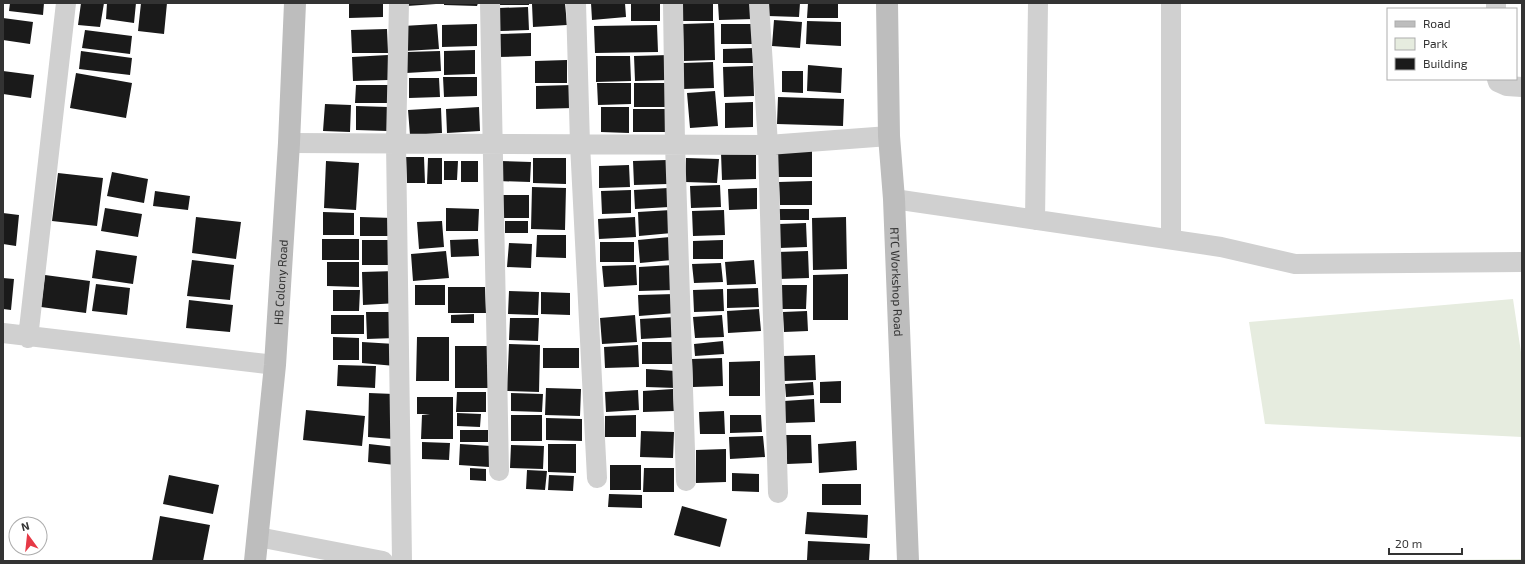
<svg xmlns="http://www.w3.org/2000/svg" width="1525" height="564" font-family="'Exo 2',sans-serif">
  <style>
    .green { fill: #e6ecdf }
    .building { fill: #1a1a1a }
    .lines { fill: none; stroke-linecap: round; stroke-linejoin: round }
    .street { stroke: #d0d0d0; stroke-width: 20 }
    .secondary { stroke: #bdbdbd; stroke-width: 22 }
    .labels { text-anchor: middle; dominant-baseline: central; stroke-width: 4; stroke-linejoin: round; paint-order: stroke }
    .street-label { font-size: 12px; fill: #333; stroke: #fff }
  </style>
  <rect width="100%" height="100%" fill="#fff"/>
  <path class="green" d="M 1513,299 L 1522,359 L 1522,437 L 1265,424 L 1249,322 Z
    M 1522,559 L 1522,561 L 1437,561 L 1437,560 Z"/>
  <path class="building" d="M 10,3 L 44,3 L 43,15 L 9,11 Z
    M 81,3 L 104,3 L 100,27 L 78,25 Z
    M 107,3 L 136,3 L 134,23 L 106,19 Z
    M 141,3 L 167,3 L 164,34 L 138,31 Z
    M 349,3 L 383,3 L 383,17 L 349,18 Z
    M 407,3 L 436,3 L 436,4 L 407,6 Z
    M 444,3 L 478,3 L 477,6 L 444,5 Z
    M 496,3 L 529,3 L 529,5 L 496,5 Z
    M 565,3 L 567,25 L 533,27 L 532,4 Z
    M 591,3 L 625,3 L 626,17 L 592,20 Z
    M 631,3 L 660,3 L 660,21 L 631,21 Z
    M 683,3 L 713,3 L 713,21 L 683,21 Z
    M 718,3 L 754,3 L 754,19 L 719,20 Z
    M 768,3 L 800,3 L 799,17 L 768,16 Z
    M 808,3 L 838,3 L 838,18 L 807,18 Z
    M 528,7 L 529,30 L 500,31 L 499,8 Z
    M 3,18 L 33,22 L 30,44 L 3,40 Z
    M 774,20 L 802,22 L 800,48 L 772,46 Z
    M 807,21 L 841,22 L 841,46 L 806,44 Z
    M 714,23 L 715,60 L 684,61 L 683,24 Z
    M 437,24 L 439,49 L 404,51 L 403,26 Z
    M 477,24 L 477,46 L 442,47 L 442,25 Z
    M 721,24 L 754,24 L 754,44 L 721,44 Z
    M 657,25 L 658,52 L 595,53 L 594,26 Z
    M 387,29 L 388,53 L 352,53 L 351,30 Z
    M 85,30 L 132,36 L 130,54 L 82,48 Z
    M 531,33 L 531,56 L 498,57 L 498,34 Z
    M 754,48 L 754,63 L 723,63 L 723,49 Z
    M 475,50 L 475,74 L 444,75 L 444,51 Z
    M 81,51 L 132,58 L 130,75 L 79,69 Z
    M 440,51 L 441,71 L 406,73 L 406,52 Z
    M 388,55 L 389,80 L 353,81 L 352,57 Z
    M 669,55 L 669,80 L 635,81 L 634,56 Z
    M 596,56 L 630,56 L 631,81 L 596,82 Z
    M 567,60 L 567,83 L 535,83 L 535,61 Z
    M 713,62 L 714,88 L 683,89 L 683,63 Z
    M 808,65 L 842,68 L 841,93 L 807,91 Z
    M 753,66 L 754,96 L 724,97 L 723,67 Z
    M 3,71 L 34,75 L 31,98 L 3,94 Z
    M 782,71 L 803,71 L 803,93 L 782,92 Z
    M 76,73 L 132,83 L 126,118 L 70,108 Z
    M 443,77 L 477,77 L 477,96 L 444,97 Z
    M 409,78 L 439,78 L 440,97 L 409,98 Z
    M 597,83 L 631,83 L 631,104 L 598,105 Z
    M 634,83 L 669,83 L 669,107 L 634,107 Z
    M 356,85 L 390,85 L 389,103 L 355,103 Z
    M 572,85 L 573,108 L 536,109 L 536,86 Z
    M 715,91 L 718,126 L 690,128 L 687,93 Z
    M 778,97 L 844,99 L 843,126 L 777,124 Z
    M 753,102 L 753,127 L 725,128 L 725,103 Z
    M 325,104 L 351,105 L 350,132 L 323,131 Z
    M 356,106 L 388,107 L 387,131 L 356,130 Z
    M 479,107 L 480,131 L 447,133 L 446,109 Z
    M 601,107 L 629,107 L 629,133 L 601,132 Z
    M 441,108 L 442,133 L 410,135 L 408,110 Z
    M 633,109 L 667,109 L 667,132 L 633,132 Z
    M 775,149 L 812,149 L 812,177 L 775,177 Z
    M 756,152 L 756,179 L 722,180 L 721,153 Z
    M 406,157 L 424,157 L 425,183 L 407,183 Z
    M 428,158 L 442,158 L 442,184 L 427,184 Z
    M 533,158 L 566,158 L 566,184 L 533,183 Z
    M 686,158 L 719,159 L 717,183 L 685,182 Z
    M 667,160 L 668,184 L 634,185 L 633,161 Z
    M 326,161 L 359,163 L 356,210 L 324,208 Z
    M 444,161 L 458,161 L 457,180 L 444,180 Z
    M 461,161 L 478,161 L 478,182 L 461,182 Z
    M 499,161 L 531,162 L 530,182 L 498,181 Z
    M 629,165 L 630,187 L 599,188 L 599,166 Z
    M 112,172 L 148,179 L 144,203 L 107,196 Z
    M 58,173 L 103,178 L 97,226 L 52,221 Z
    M 812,181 L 812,205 L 780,205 L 779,182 Z
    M 720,185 L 721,207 L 691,208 L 690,186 Z
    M 532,187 L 566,188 L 565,230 L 531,229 Z
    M 668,188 L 669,207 L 635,209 L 634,190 Z
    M 757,188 L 757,209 L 729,210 L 728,189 Z
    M 631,190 L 631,213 L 602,214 L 601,191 Z
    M 155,191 L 190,196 L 188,210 L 153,206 Z
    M 503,195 L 529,195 L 529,218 L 503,218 Z
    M 105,208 L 142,214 L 138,237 L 101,231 Z
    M 446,208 L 479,209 L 478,231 L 446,231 Z
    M 779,209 L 809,209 L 809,220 L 779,220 Z
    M 671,210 L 672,233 L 639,236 L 638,212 Z
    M 724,210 L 725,235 L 693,236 L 692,211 Z
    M 323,212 L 354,213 L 354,235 L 323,235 Z
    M 3,213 L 19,215 L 16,246 L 3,244 Z
    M 196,217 L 241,222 L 236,259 L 192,253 Z
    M 360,217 L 393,218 L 392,236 L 360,236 Z
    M 635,217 L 636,237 L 599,239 L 598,219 Z
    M 846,217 L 847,269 L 813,270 L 812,218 Z
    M 442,221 L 444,247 L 419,249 L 417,222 Z
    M 505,221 L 528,221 L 528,233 L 505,233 Z
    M 806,223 L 807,247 L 779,248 L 779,224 Z
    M 537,235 L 566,235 L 566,258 L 536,257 Z
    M 670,237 L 672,260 L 640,263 L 638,240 Z
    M 322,239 L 359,239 L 359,260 L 322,260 Z
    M 478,239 L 479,256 L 451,257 L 450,240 Z
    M 362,240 L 391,240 L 391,265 L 362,265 Z
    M 723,240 L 723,259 L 693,259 L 693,241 Z
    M 600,242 L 634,242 L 634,262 L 600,262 Z
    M 509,243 L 532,244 L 531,268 L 507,267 Z
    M 96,250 L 137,256 L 133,284 L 92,278 Z
    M 446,251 L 449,278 L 413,281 L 411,254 Z
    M 808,251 L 809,278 L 778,279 L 777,252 Z
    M 192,260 L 234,265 L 230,300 L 187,296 Z
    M 754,260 L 756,284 L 727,285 L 725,262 Z
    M 327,262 L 359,262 L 359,287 L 327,286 Z
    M 721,263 L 723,282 L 694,283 L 692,264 Z
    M 636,265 L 637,285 L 604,287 L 602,266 Z
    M 673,265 L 674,290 L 639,291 L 639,267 Z
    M 396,271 L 398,303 L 363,305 L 362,272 Z
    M 848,274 L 848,320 L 813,320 L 813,275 Z
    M 45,275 L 90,281 L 86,313 L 41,307 Z
    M 3,278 L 14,279 L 11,310 L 3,309 Z
    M 96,284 L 130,288 L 127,315 L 92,311 Z
    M 415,285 L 445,285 L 445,305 L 415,305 Z
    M 782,285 L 807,285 L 806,309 L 782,309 Z
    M 448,287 L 485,287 L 486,313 L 448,313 Z
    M 758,288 L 759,307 L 727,308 L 727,289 Z
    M 723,289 L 724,311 L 694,312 L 693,290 Z
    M 333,290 L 360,290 L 359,311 L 333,311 Z
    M 509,291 L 539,292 L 538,315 L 508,314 Z
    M 541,292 L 570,293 L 570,315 L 541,314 Z
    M 675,294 L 676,313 L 639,316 L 638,295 Z
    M 189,300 L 233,305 L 230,332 L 186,328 Z
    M 759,309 L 761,331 L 728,333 L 727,311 Z
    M 807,311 L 808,331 L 784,332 L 783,312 Z
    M 366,312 L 395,312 L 395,338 L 367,339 Z
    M 474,314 L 474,323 L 451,323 L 451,315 Z
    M 331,315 L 364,315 L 364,334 L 331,334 Z
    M 635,315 L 637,342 L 602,344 L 600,318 Z
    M 722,315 L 724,337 L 695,338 L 693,317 Z
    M 676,317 L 677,337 L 641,339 L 640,319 Z
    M 510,318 L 539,318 L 538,341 L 509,340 Z
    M 333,337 L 359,338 L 359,360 L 333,360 Z
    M 417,337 L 449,337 L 449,381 L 416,381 Z
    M 723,341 L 724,354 L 695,356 L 694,344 Z
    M 362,342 L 395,344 L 395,366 L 362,363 Z
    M 642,342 L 679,342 L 679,364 L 642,364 Z
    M 509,344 L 540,345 L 539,392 L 507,391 Z
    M 638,345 L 639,367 L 605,368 L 604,347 Z
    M 455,346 L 488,346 L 488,388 L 455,388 Z
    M 543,348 L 579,348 L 579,368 L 543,368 Z
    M 815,355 L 816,380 L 783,381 L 783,356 Z
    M 722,358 L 723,386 L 693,387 L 692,359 Z
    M 760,361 L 760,396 L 729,396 L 729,362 Z
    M 338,365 L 376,366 L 375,388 L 337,386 Z
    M 646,369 L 676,371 L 676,388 L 646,387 Z
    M 841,381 L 841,403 L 820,403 L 820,382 Z
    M 813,382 L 814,395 L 786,397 L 785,384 Z
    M 546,388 L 581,389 L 580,416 L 545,415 Z
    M 673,389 L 674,411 L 643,412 L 643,391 Z
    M 638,390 L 639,410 L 606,412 L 605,392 Z
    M 457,392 L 486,392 L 486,412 L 456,412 Z
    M 369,393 L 394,394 L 393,439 L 368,437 Z
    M 511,393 L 543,394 L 542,412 L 511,411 Z
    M 417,397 L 453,397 L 453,439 L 421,439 L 422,415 L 430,414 L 417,414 Z
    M 814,399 L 815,422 L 785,423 L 784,401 Z
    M 306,410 L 365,416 L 362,446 L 303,440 Z
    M 724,411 L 725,434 L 700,434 L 699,412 Z
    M 457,413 L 481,414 L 480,427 L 457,426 Z
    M 511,415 L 542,415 L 542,441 L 511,441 Z
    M 636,415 L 636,437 L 605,437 L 605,416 Z
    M 730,415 L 761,415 L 762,432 L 730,433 Z
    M 546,418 L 582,419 L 582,441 L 546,440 Z
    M 460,430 L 488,430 L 488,442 L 460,442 Z
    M 641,431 L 674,432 L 673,458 L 640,457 Z
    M 786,435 L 811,435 L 812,463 L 787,464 Z
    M 763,436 L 765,457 L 730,459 L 729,437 Z
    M 856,441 L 857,470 L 819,473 L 818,444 Z
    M 422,442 L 450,443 L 449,460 L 422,459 Z
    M 369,444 L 396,447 L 395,465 L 368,462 Z
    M 460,444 L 491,446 L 489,467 L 459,465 Z
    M 548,444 L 576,444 L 576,473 L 548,472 Z
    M 511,445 L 544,446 L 543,469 L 510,468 Z
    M 726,449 L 726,482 L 696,483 L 696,450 Z
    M 610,465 L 641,465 L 641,490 L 610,490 Z
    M 470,468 L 486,469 L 486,481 L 470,480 Z
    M 644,468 L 674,468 L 674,492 L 643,492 Z
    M 527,470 L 547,471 L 545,490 L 526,489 Z
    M 732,473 L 759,474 L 759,492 L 732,491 Z
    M 169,475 L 219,485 L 213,514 L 163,504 Z
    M 549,475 L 574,476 L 573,491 L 548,490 Z
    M 822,484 L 861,484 L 861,505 L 822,505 Z
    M 609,494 L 642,495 L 642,508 L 608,507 Z
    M 682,506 L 727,519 L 720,547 L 674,535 Z
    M 807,512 L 868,515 L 867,538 L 805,534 Z
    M 160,516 L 210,525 L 203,561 L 152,561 Z
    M 808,541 L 870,544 L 869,561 L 807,560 Z"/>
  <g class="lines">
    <path class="street" d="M 399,3 L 396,143 L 402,561
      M 490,3 L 499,471
      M 576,3 L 580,144 L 597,478
      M 673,3 L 675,144 L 686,481
      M 759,3 L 768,145 L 778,493
      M 1496,9 L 1496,3
      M 1497,79 L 1498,82 L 1507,86 L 1522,87
      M 289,143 L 768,145 L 889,136
      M 894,199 L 1221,247 L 1295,264 L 1522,262
      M 1035,220 L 1038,3
      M 1171,239 L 1171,3
      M 3,333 L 275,365
      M 28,338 L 66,3
      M 258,537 L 383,561"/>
    <g class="secondary">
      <path id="s1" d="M 887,3 L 889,136 L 894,199 L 908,561"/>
      <path id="s2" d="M 255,561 L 275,365 L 289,143 L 295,3"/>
    </g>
  </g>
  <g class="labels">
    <g class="street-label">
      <text stroke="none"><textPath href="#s2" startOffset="280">HB Colony Road</textPath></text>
      <text stroke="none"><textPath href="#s1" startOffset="279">RTC Workshop Road</textPath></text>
    </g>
  </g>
  <rect width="1525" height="564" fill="none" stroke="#333333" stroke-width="8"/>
  <rect x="1387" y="8" width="130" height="72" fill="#ffffff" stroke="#adadad"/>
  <rect x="1395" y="21" width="20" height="6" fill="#bdbdbd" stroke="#adadad"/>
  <text x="1423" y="28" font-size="12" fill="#333333">Road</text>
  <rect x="1395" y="38" width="20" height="12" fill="#e6ecdf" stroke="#adadad"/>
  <text x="1423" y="48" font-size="12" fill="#333333">Park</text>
  <rect x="1395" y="58" width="20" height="12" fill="#1a1a1a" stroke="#adadad"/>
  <text x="1423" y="68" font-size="12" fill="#333333">Building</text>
  <g transform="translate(28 536) rotate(345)"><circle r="19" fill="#ffffff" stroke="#adadad"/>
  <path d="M0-3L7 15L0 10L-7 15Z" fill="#e63946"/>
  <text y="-6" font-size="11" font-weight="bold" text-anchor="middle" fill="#333333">N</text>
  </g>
  <path d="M1389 548v6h73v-6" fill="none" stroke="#333333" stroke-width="2"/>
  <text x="1395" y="548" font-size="12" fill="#333333" stroke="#ffffff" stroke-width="3" paint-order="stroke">20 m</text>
</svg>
